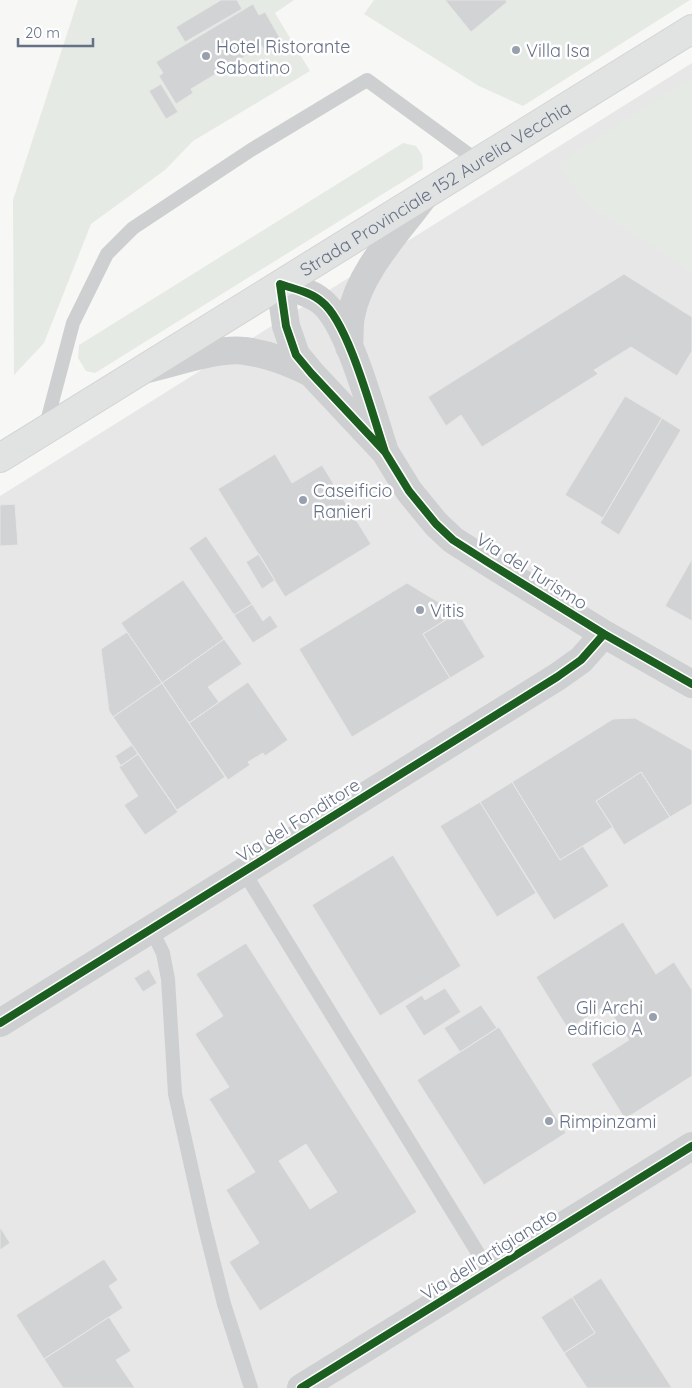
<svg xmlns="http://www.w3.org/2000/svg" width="692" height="1388" font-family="Quicksand,sans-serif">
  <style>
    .built { fill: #e7e7e8 }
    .green { fill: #e5eae4 }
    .building { fill: #d2d3d4; stroke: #e6e6e6; fill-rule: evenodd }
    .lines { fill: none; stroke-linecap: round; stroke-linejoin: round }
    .secondary-casing { stroke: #d3d4d5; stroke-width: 30 }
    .lane { stroke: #cecfd1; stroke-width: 14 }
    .street { stroke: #cecfd1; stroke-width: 28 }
    .secondary { stroke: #e1e2e2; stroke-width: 28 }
    .cycleway-casing { stroke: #fff; stroke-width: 11 }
    .cycleway { stroke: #1b5e20; stroke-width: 8 }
    .poi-dot { fill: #99a0ad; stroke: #fff; stroke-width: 2 }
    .labels { text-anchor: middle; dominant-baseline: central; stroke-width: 5; stroke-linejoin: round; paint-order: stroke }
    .poi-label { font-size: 18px; fill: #667186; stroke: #fff; text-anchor: start }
    .street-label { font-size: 18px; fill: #667186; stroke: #fff }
  </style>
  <rect width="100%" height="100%" fill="#f7f7f6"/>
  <path class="built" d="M 692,63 L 692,1388 L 0,1388 L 0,496 Z"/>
  <path class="green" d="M 78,0 L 294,0 L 275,13 L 310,71 L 193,141 L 165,170 L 91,224 L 44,343 L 14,375 L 13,200 Z
    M 374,0 L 690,0 L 523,106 L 479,86 L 364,14 Z
    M 692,77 L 692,272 L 587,204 L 558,164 Z
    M 403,143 L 416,146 L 422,155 L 423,169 L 95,373 L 86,371 L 78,358 L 79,345 Z"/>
  <path class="building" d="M 221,0 L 237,0 L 242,9 L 185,42 L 176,27 Z
    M 445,0 L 506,0 L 507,2 L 471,32 Z
    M 253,4 L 259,15 L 265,12 L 281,40 L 264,50 L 262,46 L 191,89 L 193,93 L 176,104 L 159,76 L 163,73 L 156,62 Z
    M 161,84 L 178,112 L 166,119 L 149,91 Z
    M 624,274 L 692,317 L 692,351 L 677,376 L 631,347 L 594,370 L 598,374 L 482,447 L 461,415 L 446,426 L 428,397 Z
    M 625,396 L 662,418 L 603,518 L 565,495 Z
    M 662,418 L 681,430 L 619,535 L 600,523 Z
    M 275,454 L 292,483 L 322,465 L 371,544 L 285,597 L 218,489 Z
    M 15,504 L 18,545 L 0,546 L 0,505 Z
    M 206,536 L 252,604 L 234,615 L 189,548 Z
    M 259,554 L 275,580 L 262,589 L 246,562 Z
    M 692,559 L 692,621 L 665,606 Z
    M 183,580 L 224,639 L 162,683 L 121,623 Z
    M 407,583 L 440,603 L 449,618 L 423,634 L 450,678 L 352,737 L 299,649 Z
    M 252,604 L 263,621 L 270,615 L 278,627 L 253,643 L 234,615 Z
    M 458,612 L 485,657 L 450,678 L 423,634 Z
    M 127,632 L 162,683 L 113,717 L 109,711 L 101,649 Z
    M 224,639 L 242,664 L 208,687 L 219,702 L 189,723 L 162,683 Z
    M 248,682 L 288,740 L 265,756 L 263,753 L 248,762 L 250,765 L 228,780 L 189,723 Z
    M 162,683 L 225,777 L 177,810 L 113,717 Z
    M 635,718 L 692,750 L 692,804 L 670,817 L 641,772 L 596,801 L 613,827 L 560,860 L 512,782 L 613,719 Z
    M 132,745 L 138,754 L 121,766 L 115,756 Z
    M 138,754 L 178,812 L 145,835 L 124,805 L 138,796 L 119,767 Z
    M 641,772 L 670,817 L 624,845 L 596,801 Z
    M 512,782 L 560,860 L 583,846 L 609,886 L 554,920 L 480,802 Z
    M 480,802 L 536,893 L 497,917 L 440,826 Z
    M 393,855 L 461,966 L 380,1016 L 312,905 Z
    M 623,922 L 656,974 L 674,962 L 692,990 L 692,1076 L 625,1119 L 591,1064 L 629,1040 L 606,1005 L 568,1029 L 536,977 Z
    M 246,943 L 417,1212 L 260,1311 L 229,1262 L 259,1243 L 226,1190 L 255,1172 L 209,1099 L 229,1087 L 195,1034 L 223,1016 L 196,974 ZM 306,1144 L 337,1192 L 310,1209 L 279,1161 Z
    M 149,969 L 157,983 L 143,992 L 134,978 Z
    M 445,988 L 461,1012 L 424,1036 L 405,1006 L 422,995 L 425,1000 Z
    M 481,1005 L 497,1028 L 460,1052 L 444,1028 Z
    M 499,1027 L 566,1133 L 484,1185 L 417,1080 Z
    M 0,1227 L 10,1243 L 0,1250 Z
    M 104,1259 L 118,1280 L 109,1286 L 123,1308 L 44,1359 L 16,1315 Z
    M 601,1278 L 672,1388 L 587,1388 L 564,1353 L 595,1333 L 572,1297 Z
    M 572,1297 L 595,1333 L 564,1353 L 541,1317 Z
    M 109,1317 L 131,1351 L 116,1360 L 135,1388 L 63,1388 L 44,1359 Z"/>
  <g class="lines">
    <g class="secondary-casing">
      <g id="secondary">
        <path id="s1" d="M 0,458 L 692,29"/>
      </g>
    </g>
    <path class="lane" d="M 45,429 L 73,323 L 107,254 L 133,228 L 251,150 L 367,80 L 479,162
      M 244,872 L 489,1271
      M 151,929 L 163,953 L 168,979 L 175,1094 L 204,1224 L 224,1304 L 251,1388"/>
    <path class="street" d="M 349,347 C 350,337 349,326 351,316 C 359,271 399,231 425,195
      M 147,369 C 174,363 219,347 245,351 C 269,354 290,363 311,373
      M 385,452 C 373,417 349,323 322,302 C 311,292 294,289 280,284 L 286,326 L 296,355 L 311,373 L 385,452 L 409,491 L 436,524 L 453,540 L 489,563 L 604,634 L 692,684
      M 0,1023 L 557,677 L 581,660 L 604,634
      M 301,1388 L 692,1146"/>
    <use href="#secondary" class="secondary"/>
    <g class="cycleway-casing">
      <path id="cycleway" d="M 385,452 C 373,417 349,323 322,302 C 311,292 294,289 280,284 L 286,326 L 296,355 L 311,373 L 385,452 L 409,491 L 436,524 L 453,540 L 489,563 L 604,634 L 692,684
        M 0,1023 L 557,677 L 581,660 L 604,634
        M 301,1388 L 692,1146"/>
    </g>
    <use href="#cycleway" class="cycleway"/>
  </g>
  <g class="poi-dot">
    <circle cx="516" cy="50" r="5"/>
    <circle cx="206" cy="56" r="5"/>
    <circle cx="303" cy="500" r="5"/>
    <circle cx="420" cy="610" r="5"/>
    <circle cx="653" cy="1017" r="5"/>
    <circle cx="549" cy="1121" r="5"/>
  </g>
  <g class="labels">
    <g class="poi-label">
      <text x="216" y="46">Hotel Ristorante<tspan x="216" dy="21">Sabatino</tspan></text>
      <text x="526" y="50">Villa Isa</text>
      <text x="313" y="490">Caseificio<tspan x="313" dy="21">Ranieri</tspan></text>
      <text x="430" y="610">Vitis</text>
      <text x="643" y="1007" text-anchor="end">Gli Archi<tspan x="643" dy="21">edificio A</tspan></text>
      <text x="559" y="1121">Rimpinzami</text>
    </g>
    <g class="street-label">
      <text stroke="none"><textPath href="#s1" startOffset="512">Strada Provinciale 152 Aurelia Vecchia</textPath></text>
      <text transform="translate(532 571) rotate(32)">Via del Turismo</text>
      <text transform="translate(298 820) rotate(-32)">Via del Fonditore</text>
      <text transform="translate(489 1254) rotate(-32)">Via dell'artigianato</text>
    </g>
  </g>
  <path d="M18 38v8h75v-8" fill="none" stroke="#667186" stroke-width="2.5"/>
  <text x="25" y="38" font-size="15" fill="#667186" stroke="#ffffff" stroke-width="4" paint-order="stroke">20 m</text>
</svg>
